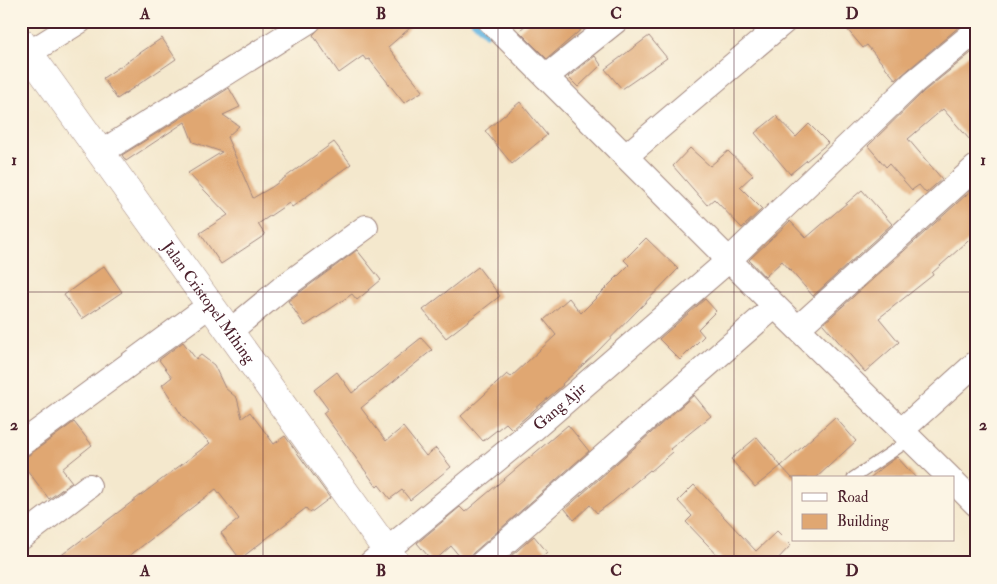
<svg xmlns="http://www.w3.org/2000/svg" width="997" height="584" font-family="'IM FELL Double Pica',serif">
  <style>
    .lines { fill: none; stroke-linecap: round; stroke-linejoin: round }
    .stream { stroke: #68b7e2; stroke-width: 7 }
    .building { fill: #e0a772 }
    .service-casing { stroke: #9f847c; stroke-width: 13 }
    .minor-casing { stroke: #9f847c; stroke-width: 26 }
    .tertiary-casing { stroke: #9f847c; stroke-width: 29 }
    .service { stroke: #fff; stroke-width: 11 }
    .minor { stroke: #fff; stroke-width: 24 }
    .tertiary { stroke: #fff; stroke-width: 28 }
    .grid { fill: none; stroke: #4a1f2b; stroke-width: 1; stroke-opacity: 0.55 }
    .labels { text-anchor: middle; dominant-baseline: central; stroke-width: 5; stroke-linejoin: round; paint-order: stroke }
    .street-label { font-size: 16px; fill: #4a1f2b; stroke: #fcf5e5 }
    .neatline { fill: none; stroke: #4a1f2b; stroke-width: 2 }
    .grid-label { font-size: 16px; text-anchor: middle; font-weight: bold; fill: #4a1f2b }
  </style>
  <rect width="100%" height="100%" fill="#fcf5e5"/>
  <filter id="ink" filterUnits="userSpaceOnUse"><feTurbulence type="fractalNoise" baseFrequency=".02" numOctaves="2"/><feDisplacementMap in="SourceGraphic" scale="10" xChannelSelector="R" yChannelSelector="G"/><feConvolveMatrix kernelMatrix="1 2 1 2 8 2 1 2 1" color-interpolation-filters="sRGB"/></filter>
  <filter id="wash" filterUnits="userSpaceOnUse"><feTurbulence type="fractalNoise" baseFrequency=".0096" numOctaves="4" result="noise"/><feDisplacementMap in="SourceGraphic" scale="20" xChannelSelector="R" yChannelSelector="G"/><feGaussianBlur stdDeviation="1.12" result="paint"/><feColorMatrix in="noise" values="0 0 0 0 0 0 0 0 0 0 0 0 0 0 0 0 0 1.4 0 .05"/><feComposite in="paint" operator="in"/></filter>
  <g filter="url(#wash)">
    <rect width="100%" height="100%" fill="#f4e8cd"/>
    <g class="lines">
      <path class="stream" d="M 474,21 L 486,33
        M 313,28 L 324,21"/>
    </g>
    <g id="blocks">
      <path class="building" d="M 326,21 L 418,21 L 388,47 L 423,91 L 404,103 L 369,59 L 366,60 L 363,56 L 339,73 L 313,35 Z
        M 530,21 L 591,21 L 547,59 L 519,31 Z
        M 840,21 L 966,21 L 896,80 L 867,45 L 863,48 Z
        M 649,36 L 667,58 L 622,89 L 605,69 Z
        M 162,38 L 176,59 L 117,99 L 103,78 Z
        M 976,49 L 976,147 L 943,109 L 908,139 L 942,179 L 926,193 L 919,185 L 912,190 L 889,164 L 886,167 L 868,146 L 923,92 Z
        M 595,56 L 601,65 L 578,87 L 568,77 Z
        M 229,88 L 240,107 L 223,115 L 239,126 L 227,137 L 253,198 L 272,187 L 334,142 L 351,164 L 292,207 L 289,203 L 258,224 L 265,235 L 221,264 L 200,233 L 228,215 L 188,173 L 222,152 L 193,142 L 185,122 L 126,161 L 122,155 Z
        M 520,102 L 547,135 L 512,164 L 485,131 Z
        M 776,116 L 796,137 L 809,124 L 828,143 L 790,174 L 755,133 Z
        M 690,148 L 710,166 L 728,151 L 753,175 L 740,187 L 762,209 L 742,228 L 714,199 L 707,205 L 673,166 Z
        M 976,186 L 976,234 L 932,273 L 933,275 L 879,318 L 899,342 L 865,372 L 823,324 Z
        M 862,190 L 892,224 L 813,296 L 782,261 L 765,277 L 749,260 L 790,221 L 806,238 Z
        M 646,238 L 678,269 L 596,353 L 562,384 L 563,385 L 512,429 L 506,423 L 483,441 L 461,416 L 507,374 L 511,377 L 556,335 L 544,320 L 569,298 L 581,313 L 629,265 L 624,260 Z
        M 357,250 L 381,280 L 357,300 L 352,294 L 305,326 L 288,301 Z
        M 104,266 L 122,292 L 82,319 L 64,295 Z
        M 478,267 L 500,296 L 446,338 L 423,310 Z
        M 705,299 L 716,311 L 698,329 L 704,336 L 680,360 L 659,339 Z
        M 421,338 L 432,350 L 361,408 L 386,441 L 403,427 L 426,456 L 436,448 L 451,467 L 410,500 L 402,490 L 390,499 L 379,485 L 377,487 L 323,413 L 328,409 L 314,390 L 337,372 L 352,393 Z
        M 183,342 L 196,359 L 201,355 L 214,365 L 225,388 L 237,398 L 242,418 L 250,412 L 274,444 L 285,436 L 330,498 L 310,513 L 306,508 L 240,559 L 221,533 L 239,519 L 216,489 L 120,563 L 51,563 L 210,443 L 183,417 L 162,385 L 172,377 L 159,360 Z
        M 694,395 L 711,416 L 670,449 L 673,452 L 651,471 L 650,470 L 613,501 L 597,513 L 590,505 L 574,520 L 565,509 Z
        M 835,417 L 856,441 L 816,478 L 792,478 L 781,466 Z
        M 74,422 L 92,445 L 62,469 L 72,482 L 49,499 L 21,462 L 21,458 L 29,455 Z
        M 568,425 L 589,451 L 473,553 L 469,558 L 469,563 L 465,563 L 451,546 L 433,562 L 417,543 L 460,507 L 465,512 Z
        M 757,437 L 781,466 L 755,487 L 731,459 Z
        M 897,457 L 916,478 L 870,478 L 878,471 Z
        M 694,485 L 756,551 L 777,531 L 791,545 L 774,563 L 725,563 L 686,522 L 692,516 L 678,501 Z
        M 534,536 L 547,552 L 535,563 L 503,563 Z"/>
    </g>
  </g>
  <g filter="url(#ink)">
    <use href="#blocks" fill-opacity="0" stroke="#9f847c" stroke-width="1"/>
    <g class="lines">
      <g class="service-casing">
        <path id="service" d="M 853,478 L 911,439"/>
      </g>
      <g class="minor-casing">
        <g id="minor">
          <path d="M 490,21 L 775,306 L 950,478"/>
          <path d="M 21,58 L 80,21"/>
          <path d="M 546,77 L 616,21"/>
          <path d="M 100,153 L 309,21"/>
          <path d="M 626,156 L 785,21"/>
          <path d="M 798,328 L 976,167"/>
          <path d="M 229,332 L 281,289 L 366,227"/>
          <path d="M 903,429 L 976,363"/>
          <path d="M 21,444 L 210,305"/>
          <path d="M 953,481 L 976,504"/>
          <path d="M 21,538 L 89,486"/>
          <path id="s1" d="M 371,563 L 528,434 L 729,260 L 914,82 L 976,31"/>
          <path d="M 482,563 L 775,306"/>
        </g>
      </g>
      <g class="tertiary-casing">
        <g id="tertiary">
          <path id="s2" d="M 21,42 L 396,563"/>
        </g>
      </g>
      <use href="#service" class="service"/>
      <use href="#minor" class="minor"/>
      <use href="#tertiary" class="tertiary"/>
    </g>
  </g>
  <path class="grid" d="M 263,21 L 263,563M 498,21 L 498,563M 734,21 L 734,563M 21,292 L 976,292"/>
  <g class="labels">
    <g class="street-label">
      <text stroke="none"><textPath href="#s2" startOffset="321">Jalan Cristopel Mihing</textPath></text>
      <text stroke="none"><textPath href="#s1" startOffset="245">Gang Ajir</textPath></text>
    </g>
  </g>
  <rect width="997" height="584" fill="none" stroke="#fcf5e5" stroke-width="55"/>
  <rect x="792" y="476" width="162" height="65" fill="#fcf5e5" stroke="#b59f9b"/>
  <rect x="802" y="493" width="25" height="8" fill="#ffffff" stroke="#b59f9b"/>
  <text x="837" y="502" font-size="15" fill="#4a1f2b">Road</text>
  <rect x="802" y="514" width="25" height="15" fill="#e0a772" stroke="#b59f9b"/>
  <text x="837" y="526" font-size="15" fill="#4a1f2b">Building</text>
  <rect x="28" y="28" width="942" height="528" class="neatline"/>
  <g class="grid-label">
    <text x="145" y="19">A</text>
    <text x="381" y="19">B</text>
    <text x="616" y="19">C</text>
    <text x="852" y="19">D</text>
    <text x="14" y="165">1</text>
    <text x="983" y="165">1</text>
    <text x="14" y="430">2</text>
    <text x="983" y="430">2</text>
    <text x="145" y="576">A</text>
    <text x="381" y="576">B</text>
    <text x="616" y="576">C</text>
    <text x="852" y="576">D</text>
  </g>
</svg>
